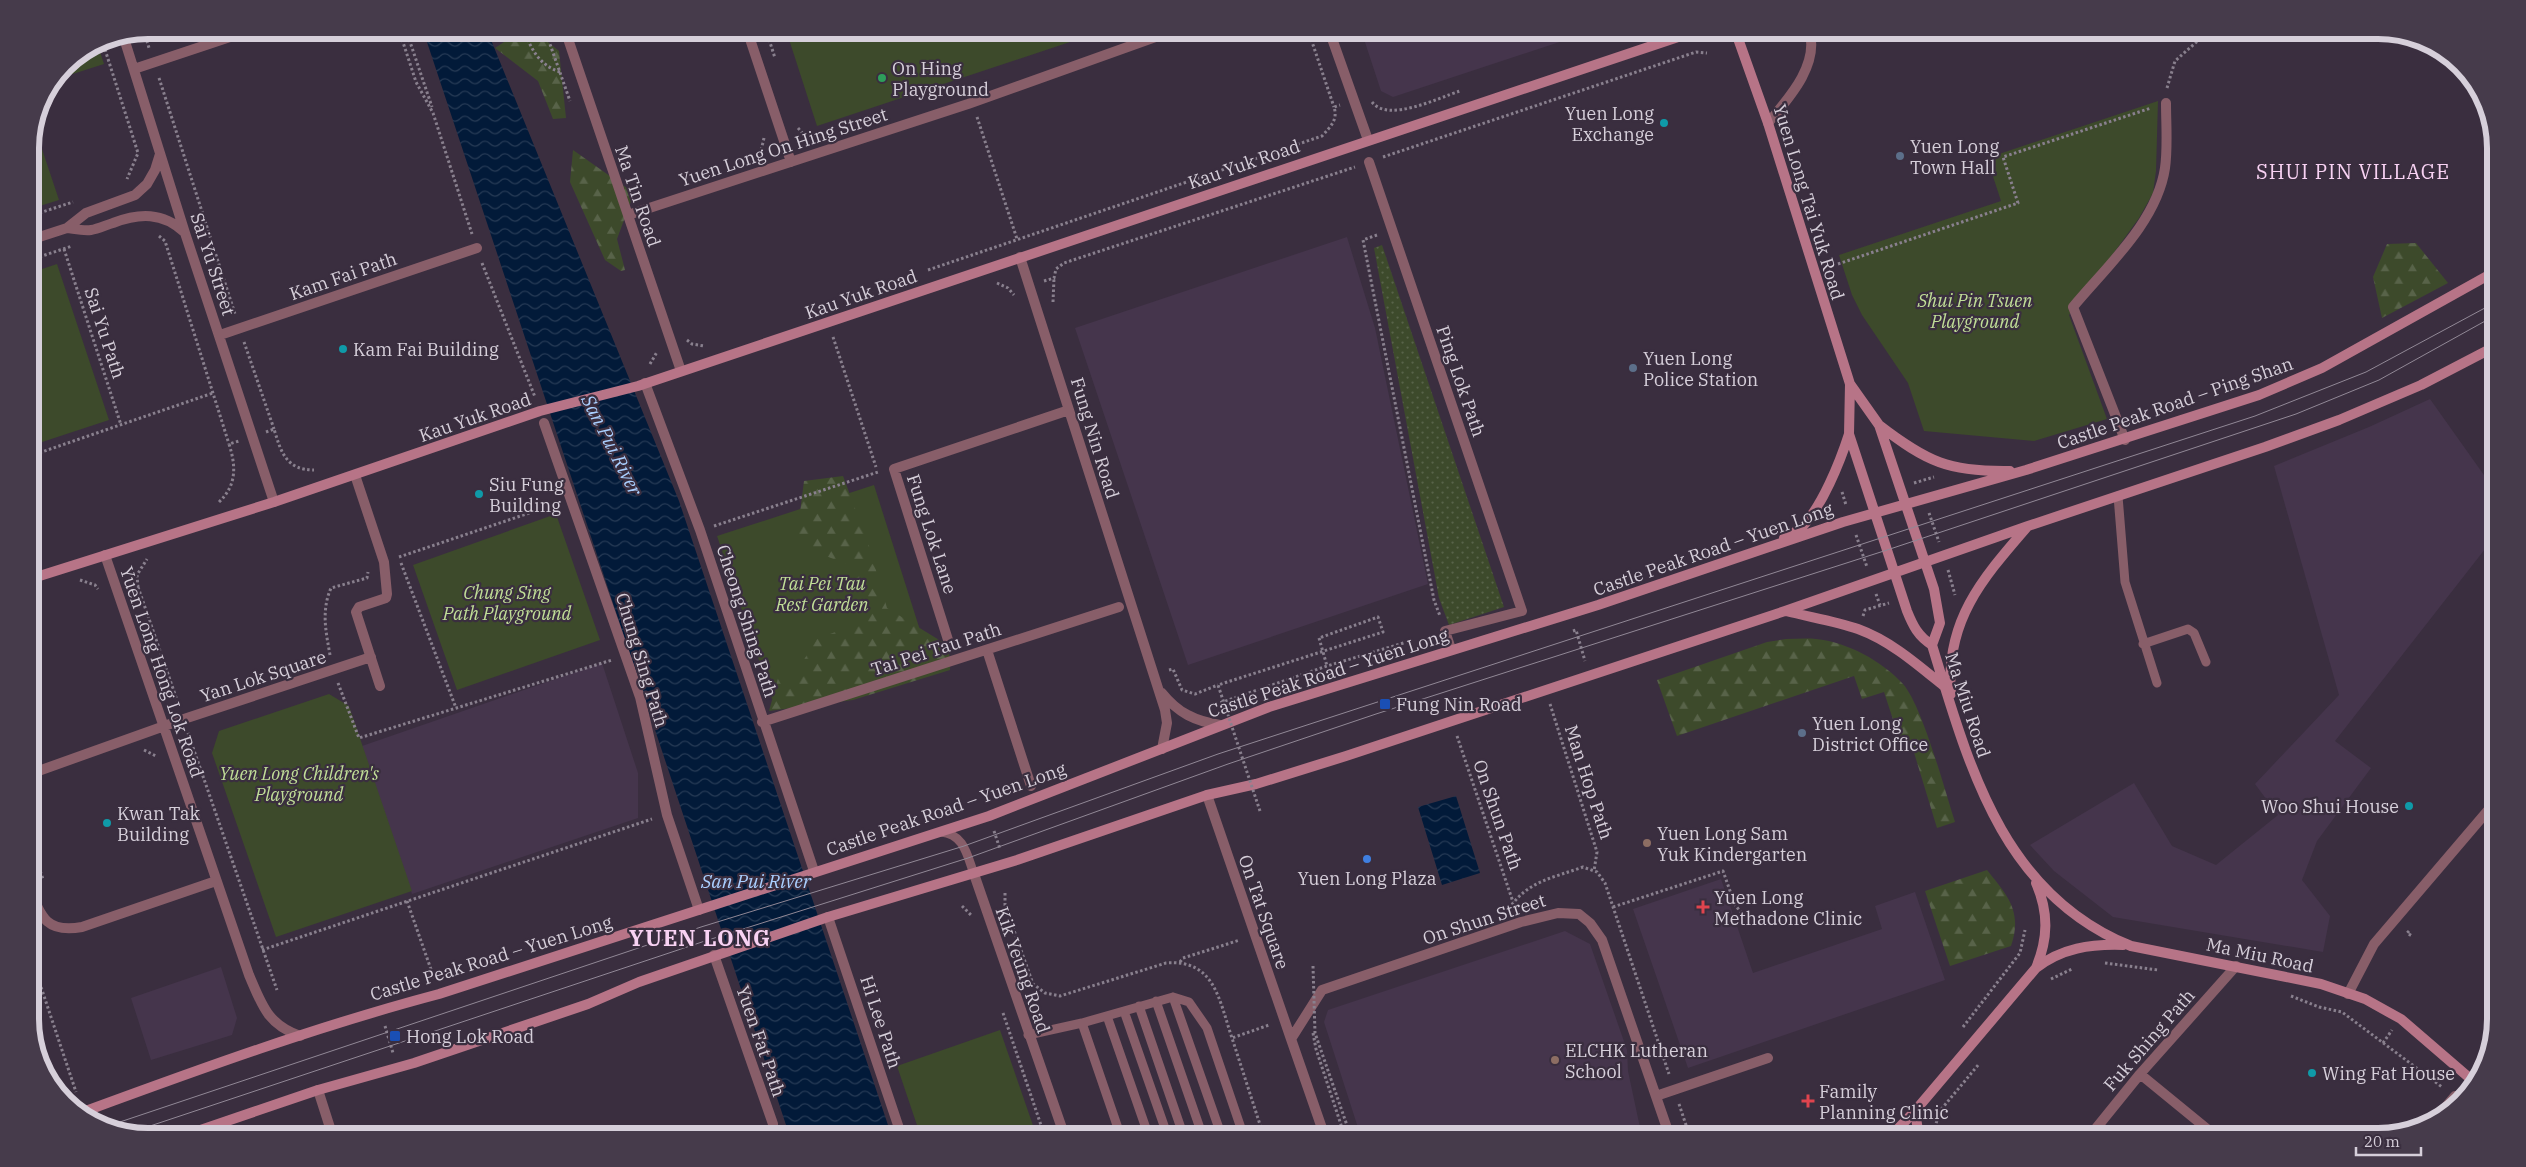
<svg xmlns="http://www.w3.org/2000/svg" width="2526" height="1167" font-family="'IBM Plex Serif',serif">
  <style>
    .built { fill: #45354c }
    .green { fill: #3d4a2b }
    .forest { fill: url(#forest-firs) }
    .garden { fill: url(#garden-dots) }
    .water { fill: url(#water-waves) }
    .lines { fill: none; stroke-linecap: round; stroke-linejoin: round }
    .path { stroke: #89808e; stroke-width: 3; stroke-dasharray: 2.5 2.5; stroke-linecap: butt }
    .lane { stroke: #885e69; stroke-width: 9 }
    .street { stroke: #885e69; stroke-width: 10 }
    .secondary { stroke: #b77487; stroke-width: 10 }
    .tram { stroke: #918896; stroke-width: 1 }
    .path-bridge { stroke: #89808e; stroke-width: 3; stroke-dasharray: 2.5 2.5; stroke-linecap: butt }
    .leisure-dot { fill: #2e9e5b; stroke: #3a2e3f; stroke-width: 2 }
    .culture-dot { fill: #0f9aa8; stroke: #3a2e3f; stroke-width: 2 }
    .service-dot { fill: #5c6f8a; stroke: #3a2e3f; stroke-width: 2 }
    .transit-dot { fill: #1a4fb4; stroke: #3a2e3f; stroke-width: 2 }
    .education-dot { fill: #8d6e63; stroke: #3a2e3f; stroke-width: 2 }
    .shop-dot { fill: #3f7fe0; stroke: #3a2e3f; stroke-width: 2 }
    .health-dot { fill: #e0444e; stroke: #3a2e3f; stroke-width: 2 }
    .labels { text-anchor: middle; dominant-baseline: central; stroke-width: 4.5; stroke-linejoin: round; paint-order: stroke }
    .poi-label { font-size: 18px; fill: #d6cfda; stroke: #3a2e3f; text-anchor: start }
    .street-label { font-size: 18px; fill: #d6cfda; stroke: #3a2e3f }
    .park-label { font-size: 18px; font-style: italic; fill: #c0de97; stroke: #3a2e3f }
    .water-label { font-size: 19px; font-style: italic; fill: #aacfff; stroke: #3a2e3f }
    .quarter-label { font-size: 20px; letter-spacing: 1px; fill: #f8d2f3; stroke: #3a2e3f }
    .district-label { font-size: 22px; font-weight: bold; letter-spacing: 1px; fill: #f8d2f3; stroke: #3a2e3f }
    .rim { fill: none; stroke: #d6cfda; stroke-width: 6 }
  </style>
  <defs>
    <pattern id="forest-firs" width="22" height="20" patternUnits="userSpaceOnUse" patternTransform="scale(1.25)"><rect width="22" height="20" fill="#3d4a2b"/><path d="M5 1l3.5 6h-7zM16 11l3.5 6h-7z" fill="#586349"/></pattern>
    <pattern id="garden-dots" width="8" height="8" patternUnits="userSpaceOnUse" patternTransform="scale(1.25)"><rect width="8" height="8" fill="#3d4a2b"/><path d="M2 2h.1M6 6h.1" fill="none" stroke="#586349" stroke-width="1.8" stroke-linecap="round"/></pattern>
    <pattern id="water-waves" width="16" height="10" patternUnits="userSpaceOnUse" patternTransform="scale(1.25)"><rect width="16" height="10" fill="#021a39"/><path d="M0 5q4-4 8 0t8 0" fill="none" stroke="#263a55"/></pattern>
  </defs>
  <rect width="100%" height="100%" fill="#3a2e3f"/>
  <path class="built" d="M 1361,30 L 1596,30 L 1393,97 L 1381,91 Z
    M 1347,237 L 1375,328 L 1428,584 L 1188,665 L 1075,328 Z
    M 2430,399 L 2496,492 L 2496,535 L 2335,741 L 2371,768 L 2317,841 L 2302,880 L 2330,916 L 2323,952 L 2113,917 L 2054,871 L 2030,845 L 2134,783 L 2172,846 L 2216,865 L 2278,815 L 2255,784 L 2339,695 L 2274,466 L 2369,427 Z
    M 602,663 L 638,773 L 638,818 L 412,894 L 362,746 Z
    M 1721,879 L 1753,973 L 1882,929 L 1875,906 L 1915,892 L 1945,980 L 1688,1068 L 1633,909 Z
    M 1565,931 L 1590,944 L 1627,1050 L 1628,1071 L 1642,1137 L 1361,1137 L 1324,1022 L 1328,1010 Z
    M 221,967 L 237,1018 L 232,1035 L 151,1060 L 131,998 Z"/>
  <path class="green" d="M 786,30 L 1106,30 L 817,126 Z
    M 97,43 L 104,64 L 54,80 L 65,64 Z
    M 2158,101 L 2156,171 L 2153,193 L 2139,218 L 2069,315 L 2107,419 L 2034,441 L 1924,431 L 1908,383 L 1862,315 L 1852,295 L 1839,255 L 2001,201 L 1987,158 Z
    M 34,125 L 59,200 L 30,209 L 30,140 Z
    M 57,264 L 109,420 L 30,446 L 30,273 Z
    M 874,485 L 926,649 L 772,699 L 717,536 Z
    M 556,514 L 600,640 L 457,690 L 413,565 Z
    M 329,694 L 349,706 L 412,891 L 276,937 L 212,753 L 219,731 Z
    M 1000,1030 L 1037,1137 L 921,1137 L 897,1066 Z"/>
  <path class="forest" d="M 522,30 L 533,30 L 559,51 L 566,118 L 553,119 L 538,81 L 495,48 Z
    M 573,150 L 634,193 L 617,239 L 625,270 L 621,271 L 605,260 L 570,182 Z
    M 2416,243 L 2448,283 L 2382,318 L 2373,277 L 2387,244 Z
    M 843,476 L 869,546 L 887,608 L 949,646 L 950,670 L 853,700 L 769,711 L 780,671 L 793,677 L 817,639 L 859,623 L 851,566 L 796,544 L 804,481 Z
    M 1786,639 C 1796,639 1806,638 1816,639 C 1847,642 1882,661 1903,684 C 1922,705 1945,791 1955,822 L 1937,828 L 1912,746 L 1902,747 L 1884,692 L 1862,699 L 1854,676 L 1677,736 L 1657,680 L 1767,642 Z
    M 1987,870 C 2007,895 2023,911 2011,946 L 1950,966 L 1925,891 Z"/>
  <path class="garden" d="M 1382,245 L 1504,607 L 1449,625 L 1439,598 L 1374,248 Z"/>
  <path class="water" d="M 423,30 L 487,30 L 679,501 L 892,1137 L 790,1137 Z
    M 1456,796 L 1480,873 L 1442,885 L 1418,807 Z"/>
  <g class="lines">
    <path class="path" d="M 399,30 L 416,82 L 433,113 L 472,234
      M 406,30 L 432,107
      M 524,30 C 531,49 539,65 560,72
      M 545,30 L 570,101
      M 766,30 L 775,58
      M 1308,30 L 1334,107
      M 144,31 L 149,48
      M 1189,38 L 1213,30
      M 102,40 L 138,153 L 127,179
      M 159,78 L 235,314
      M 2167,88 L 2175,61 L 2210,30
      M 1372,102 C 1388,123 1438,98 1460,91
      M 977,117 L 1017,239
      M 798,128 L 805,136 L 813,137
      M 760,155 L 764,138
      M 1383,157 L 1696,52 L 1707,53
      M 30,216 L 73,202
      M 1377,235 L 1363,240 L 1434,600 L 1440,616
      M 159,236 L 165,241 L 229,444
      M 64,249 L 121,425
      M 30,260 L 72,246
      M 482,263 L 535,397
      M 1838,264 L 2018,203 L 2003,157 L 2151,108
      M 928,270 L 1322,136 C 1331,126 1338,120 1334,107 L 1340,105
      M 1044,281 L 1054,278 L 1056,269 L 1064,263 L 1355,167
      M 997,283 L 1008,288 L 1014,295
      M 1053,302 L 1054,278
      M 833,337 L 876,467
      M 687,340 L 692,344 L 704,346
      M 244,342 L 274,429
      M 650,364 L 657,352
      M 266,432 L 274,429 C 281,452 286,470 314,470
      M 30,456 L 213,393
      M 1914,483 L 1934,477
      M 1842,492 L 1846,505
      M 219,502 C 237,485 236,466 229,444 L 239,441
      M 1929,513 L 1939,542
      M 714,526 L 878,472
      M 1856,535 L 1867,567
      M 399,557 L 556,504
      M 401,563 L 456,708
      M 1948,570 L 1955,595
      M 80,580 L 95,585 L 98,589
      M 138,587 L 179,706
      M 133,589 L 138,587 L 137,575 L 147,559
      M 1876,594 L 1880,605
      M 1863,616 L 1865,610 L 1889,603
      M 2496,616 L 2494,619 L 2496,621
      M 1573,631 L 1576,630 L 1585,661
      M 1319,638 L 1327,666
      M 330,655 C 326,632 321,611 331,588 L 367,578 L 368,572
      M 1169,670 L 1173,669 L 1182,690 L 1195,694 L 1218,685
      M 338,683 L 359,738 L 612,660
      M 1550,704 L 1597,852 L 1594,871
      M 1211,706 L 1327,666 L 1410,641
      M 188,733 L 277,990
      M 1457,736 L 1513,902
      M 144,750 L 156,756
      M 994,831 L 1000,849
      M 30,843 L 43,879
      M 1005,893 L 1005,905 L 1033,984 L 1045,993 L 1060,996 L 1166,963 C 1215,959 1219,1000 1232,1038
      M 407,901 L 434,978
      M 962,906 L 971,915
      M 1613,907 L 1723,871 L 1735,905 L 1746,918
      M 1509,909 C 1527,881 1553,878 1583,867 L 1597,872 L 1605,883 L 1669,1074
      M 2409,931 L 2407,933 L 2412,936
      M 262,950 L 652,819
      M 30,954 L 76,1092
      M 1180,962 L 1183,958 L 1240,940
      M 2105,963 L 2158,970
      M 2051,979 L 2072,969
      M 2291,996 L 2319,1007 L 2342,1012 L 2442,1087
      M 1003,1013 L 1045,1137
      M 385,1026 L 393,1053
      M 1963,1027 L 2020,953 L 2025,930
      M 1313,1033 L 1316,1049 L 1345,1137
      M 2383,1043 L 2392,1030
      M 1679,1104 L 1690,1137
      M 1935,1128 L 1939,1112 L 1979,1064
      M 729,1137 L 757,1129
      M 1264,1137 L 1232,1038 L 1269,1025
      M 1862,1137 L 1878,1126"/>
    <path class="lane" d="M 2118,496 L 2125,582 L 2157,683
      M 2143,644 L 2188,629 L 2194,633 L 2206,662
      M 941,832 C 964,834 967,855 974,874
      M 1173,997 L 1222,1137
      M 1156,1001 L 1203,1137
      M 1139,1006 L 1184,1137
      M 1124,1011 L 1168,1137
      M 1107,1016 L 1149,1137
      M 1082,1023 L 1121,1137
      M 1028,1035 L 1082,1023 L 1173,997 L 1189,1002 L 1207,1028 L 1244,1137"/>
    <path class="street" d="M 565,30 L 681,371
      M 747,30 L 791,162
      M 1329,30 L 1368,140
      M 123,35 L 185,233 L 274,502
      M 134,69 L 251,30
      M 1768,123 C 1789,98 1820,64 1809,30
      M 1369,162 L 1522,611 L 1445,631 L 1451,649
      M 628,215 L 968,104 L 1175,30
      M 67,228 C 75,229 83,231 91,230 C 98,229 106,225 113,223 C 139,213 163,212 184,232
      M 30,240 L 67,228 L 86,213 L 135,195 L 147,184 L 155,170 L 160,154
      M 1020,257 L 1165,710 L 1167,723 L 1162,749
      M 220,335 L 477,248
      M 645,383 L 700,530 L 814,871
      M 544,423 L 640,697 L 667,815 L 699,910
      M 2125,440 L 2073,307 C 2106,267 2157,222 2165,168 C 2168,147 2166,124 2166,103
      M 355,475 L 384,562 L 387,594 L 386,598 L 359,607 L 356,612 L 380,686
      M 105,555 L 249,975 C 262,1005 267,1024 300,1036
      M 949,643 L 894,469 L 1069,410
      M 987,650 L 1031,786
      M 1162,693 C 1178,713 1195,721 1220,725
      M 762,722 L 1119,607
      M 30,774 L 184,719 L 371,657
      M 1207,795 L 1291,1039
      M 974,874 L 1065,1137
      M 30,889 C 41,919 48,933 82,927 L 216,881
      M 828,917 L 902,1137
      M 714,955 L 773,1124 L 772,1137
      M 2348,994 L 2374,944 L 2496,801
      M 2140,1074 L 2217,1137
      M 318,1090 L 333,1137
      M 1656,1096 L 1768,1058
      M 2435,1120 L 2455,1096
      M 1325,1137 L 1291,1039 L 1322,990 L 1521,922 L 1558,913 L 1579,914 L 1590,923 L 1602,940 L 1670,1137
      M 2089,1137 L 2140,1074 L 2236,966"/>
    <path class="secondary" d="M 1735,30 L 1768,123 L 1850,384 L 1879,425 L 1934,589 L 1940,623 L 1932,645
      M 1850,384 L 1849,434 L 1907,611 C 1913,626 1918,636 1932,645
      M 1879,425 C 1927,462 1949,472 2010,471
      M 1784,538 C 1790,535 1796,532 1801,528 C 1822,507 1840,462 1849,434
      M 30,579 L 274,502 L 540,411 L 638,386 L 1699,30
      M 1786,611 C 1809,617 1835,621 1858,629 C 1891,641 1918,665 1945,687
      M 1932,645 C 1969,766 2002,894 2131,946 L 2321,984 L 2365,999 L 2401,1019 L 2473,1081
      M 1951,694 C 1945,621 1982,579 2027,527
      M 2036,968 C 2048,939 2049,913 2036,883
      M 1915,1111 L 1919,1137
      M 83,1112 C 200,1069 318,1026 439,994 L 989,816 L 1269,707 L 1598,605 L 1843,522 L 2026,470 L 2259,395 L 2322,368 L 2496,271
      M 180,1137 L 318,1090 L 414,1063 L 588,1004 L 639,982 L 828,917 L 1017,860 L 1207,795 L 1256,784 L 1346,756 L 1785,611 L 2028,526 L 2265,447 L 2339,420 L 2421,385 L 2496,346
      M 1890,1137 L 1915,1111 L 2036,968 C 2062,948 2090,944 2123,945"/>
    <path class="tram" d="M 102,1128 L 701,927 L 964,846 L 1218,754 L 2255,416 L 2366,372 L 2496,302
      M 129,1133 L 705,941 L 968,858 L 1228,764 L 1376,714 L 1887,550 L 2296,414 L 2379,380 L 2496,315"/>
    <path class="path-bridge" d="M 1260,811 L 1218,685 L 1383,632 L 1378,617 L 1319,638
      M 1313,966 L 1315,1033 L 1351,1137"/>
  </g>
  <circle class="leisure-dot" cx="882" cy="78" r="5"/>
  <g class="culture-dot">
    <circle cx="1664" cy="123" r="5"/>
    <circle cx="343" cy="349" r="5"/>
    <circle cx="479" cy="494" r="5"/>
    <circle cx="2409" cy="806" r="5"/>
    <circle cx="107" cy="823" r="5"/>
    <circle cx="2312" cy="1073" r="5"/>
  </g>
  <g class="service-dot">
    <circle cx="1900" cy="156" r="5"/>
    <circle cx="1633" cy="368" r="5"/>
    <circle cx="1802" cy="733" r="5"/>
  </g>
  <g class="transit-dot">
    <rect x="1379" y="698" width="12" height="12" rx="2.5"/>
    <rect x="389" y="1030" width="12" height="12" rx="2.5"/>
  </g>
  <g class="education-dot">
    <circle cx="1647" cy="843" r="5"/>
    <circle cx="1555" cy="1060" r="5"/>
  </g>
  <circle class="shop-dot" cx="1367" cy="859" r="5"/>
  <g class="health-dot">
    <path d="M1700.5 899.5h5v5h5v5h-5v5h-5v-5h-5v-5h5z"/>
    <path d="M1805.5 1093.5h5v5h5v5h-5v5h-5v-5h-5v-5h5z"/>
  </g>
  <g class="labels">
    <g class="poi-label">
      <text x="892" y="68">On Hing<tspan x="892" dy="21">Playground</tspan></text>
      <text x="1654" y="113" text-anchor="end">Yuen Long<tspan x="1654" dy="21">Exchange</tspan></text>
      <text x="1910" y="146">Yuen Long<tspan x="1910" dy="21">Town Hall</tspan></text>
      <text x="353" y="349">Kam Fai Building</text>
      <text x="1643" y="358">Yuen Long<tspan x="1643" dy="21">Police Station</tspan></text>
      <text x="489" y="484">Siu Fung<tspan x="489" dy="21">Building</tspan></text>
      <text x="1396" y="704">Fung Nin Road</text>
      <text x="1812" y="723">Yuen Long<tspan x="1812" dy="21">District Office</tspan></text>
      <text x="2399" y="806" text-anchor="end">Woo Shui House</text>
      <text x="117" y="813">Kwan Tak<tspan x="117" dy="21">Building</tspan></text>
      <text x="1657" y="833">Yuen Long Sam<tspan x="1657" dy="21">Yuk Kindergarten</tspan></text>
      <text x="1367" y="878" text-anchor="middle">Yuen Long Plaza</text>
      <text x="1714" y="897">Yuen Long<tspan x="1714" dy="21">Methadone Clinic</tspan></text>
      <text x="406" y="1036">Hong Lok Road</text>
      <text x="1565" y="1050">ELCHK Lutheran<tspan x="1565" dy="21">School</tspan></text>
      <text x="2322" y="1073">Wing Fat House</text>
      <text x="1819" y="1091">Family<tspan x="1819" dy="21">Planning Clinic</tspan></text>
    </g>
    <g class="street-label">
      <text transform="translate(783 147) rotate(-18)">Yuen Long On Hing Street</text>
      <text transform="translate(1244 164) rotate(-19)">Kau Yuk Road</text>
      <text transform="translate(638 196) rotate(71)">Ma Tin Road</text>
      <text transform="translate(1809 202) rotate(73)">Yuen Long Tai Yuk Road</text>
      <text transform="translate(213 264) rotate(72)">Sai Yu Street</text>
      <text transform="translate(343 276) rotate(-19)">Kam Fai Path</text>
      <text transform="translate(861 294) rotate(-19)">Kau Yuk Road</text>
      <text transform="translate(105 333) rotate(72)">Sai Yu Path</text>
      <text transform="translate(1461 381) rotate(71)">Ping Lok Path</text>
      <text transform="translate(2175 403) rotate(-19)">Castle Peak Road – Ping Shan</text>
      <text transform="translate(475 417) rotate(-19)">Kau Yuk Road</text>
      <text transform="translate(1095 438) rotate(73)">Fung Nin Road</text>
      <text transform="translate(932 534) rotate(72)">Fung Lok Lane</text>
      <text transform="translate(1713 549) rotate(-19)">Castle Peak Road – Yuen Long</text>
      <text transform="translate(747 621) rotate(72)">Cheong Shing Path</text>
      <text transform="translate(936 649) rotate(-18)">Tai Pei Tau Path</text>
      <text transform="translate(642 660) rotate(73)">Chung Sing Path</text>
      <text transform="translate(162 672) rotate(71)">Yuen Long Hong Lok Road</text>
      <text transform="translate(1328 673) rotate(-18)">Castle Peak Road – Yuen Long</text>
      <text transform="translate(263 676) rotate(-18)">Yan Lok Square</text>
      <text transform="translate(1968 705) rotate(72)">Ma Miu Road</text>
      <text transform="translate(1589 782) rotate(72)">Man Hop Path</text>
      <text transform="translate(946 809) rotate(-19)">Castle Peak Road – Yuen Long</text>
      <text transform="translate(1498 815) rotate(71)">On Shun Path</text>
      <text transform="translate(1264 912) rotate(71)">On Tat Square</text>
      <text transform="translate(1484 919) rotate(-18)">On Shun Street</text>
      <text transform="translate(2260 955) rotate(12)">Ma Miu Road</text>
      <text transform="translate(491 958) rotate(-17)">Castle Peak Road – Yuen Long</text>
      <text transform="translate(1023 970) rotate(71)">Kik Yeung Road</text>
      <text transform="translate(881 1022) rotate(72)">Hi Lee Path</text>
      <text transform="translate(2149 1040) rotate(-49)">Fuk Shing Path</text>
      <text transform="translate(761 1041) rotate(71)">Yuen Fat Path</text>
    </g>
    <g class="park-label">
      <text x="1975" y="300">Shui Pin Tsuen<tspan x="1975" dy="21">Playground</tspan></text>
      <text x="822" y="583">Tai Pei Tau<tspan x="822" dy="21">Rest Garden</tspan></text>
      <text x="507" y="592">Chung Sing<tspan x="507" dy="21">Path Playground</tspan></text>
      <text x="299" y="773">Yuen Long Children's<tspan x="299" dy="21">Playground</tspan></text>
    </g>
    <g class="water-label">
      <text transform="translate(612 445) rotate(63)">San Pui River</text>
      <text x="756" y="881">San Pui River</text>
    </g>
    <g class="quarter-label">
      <text x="2353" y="171">SHUI PIN VILLAGE</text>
    </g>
    <g class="district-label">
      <text x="700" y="937">YUEN LONG</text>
    </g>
  </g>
  <path d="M0 0H2526V1167H0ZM148 39H2378A109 109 0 0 1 2487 148V1019A109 109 0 0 1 2378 1128H148A109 109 0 0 1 39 1019V148A109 109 0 0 1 148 39Z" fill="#463b4b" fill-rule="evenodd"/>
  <path class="rim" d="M148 39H2378A109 109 0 0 1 2487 148V1019A109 109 0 0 1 2378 1128H148A109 109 0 0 1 39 1019V148A109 109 0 0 1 148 39Z"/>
  <path d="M2356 1147v8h65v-8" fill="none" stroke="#d6cfda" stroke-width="2.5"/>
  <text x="2364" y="1147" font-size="15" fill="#d6cfda" stroke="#3a2e3f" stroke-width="4" paint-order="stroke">20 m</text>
</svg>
